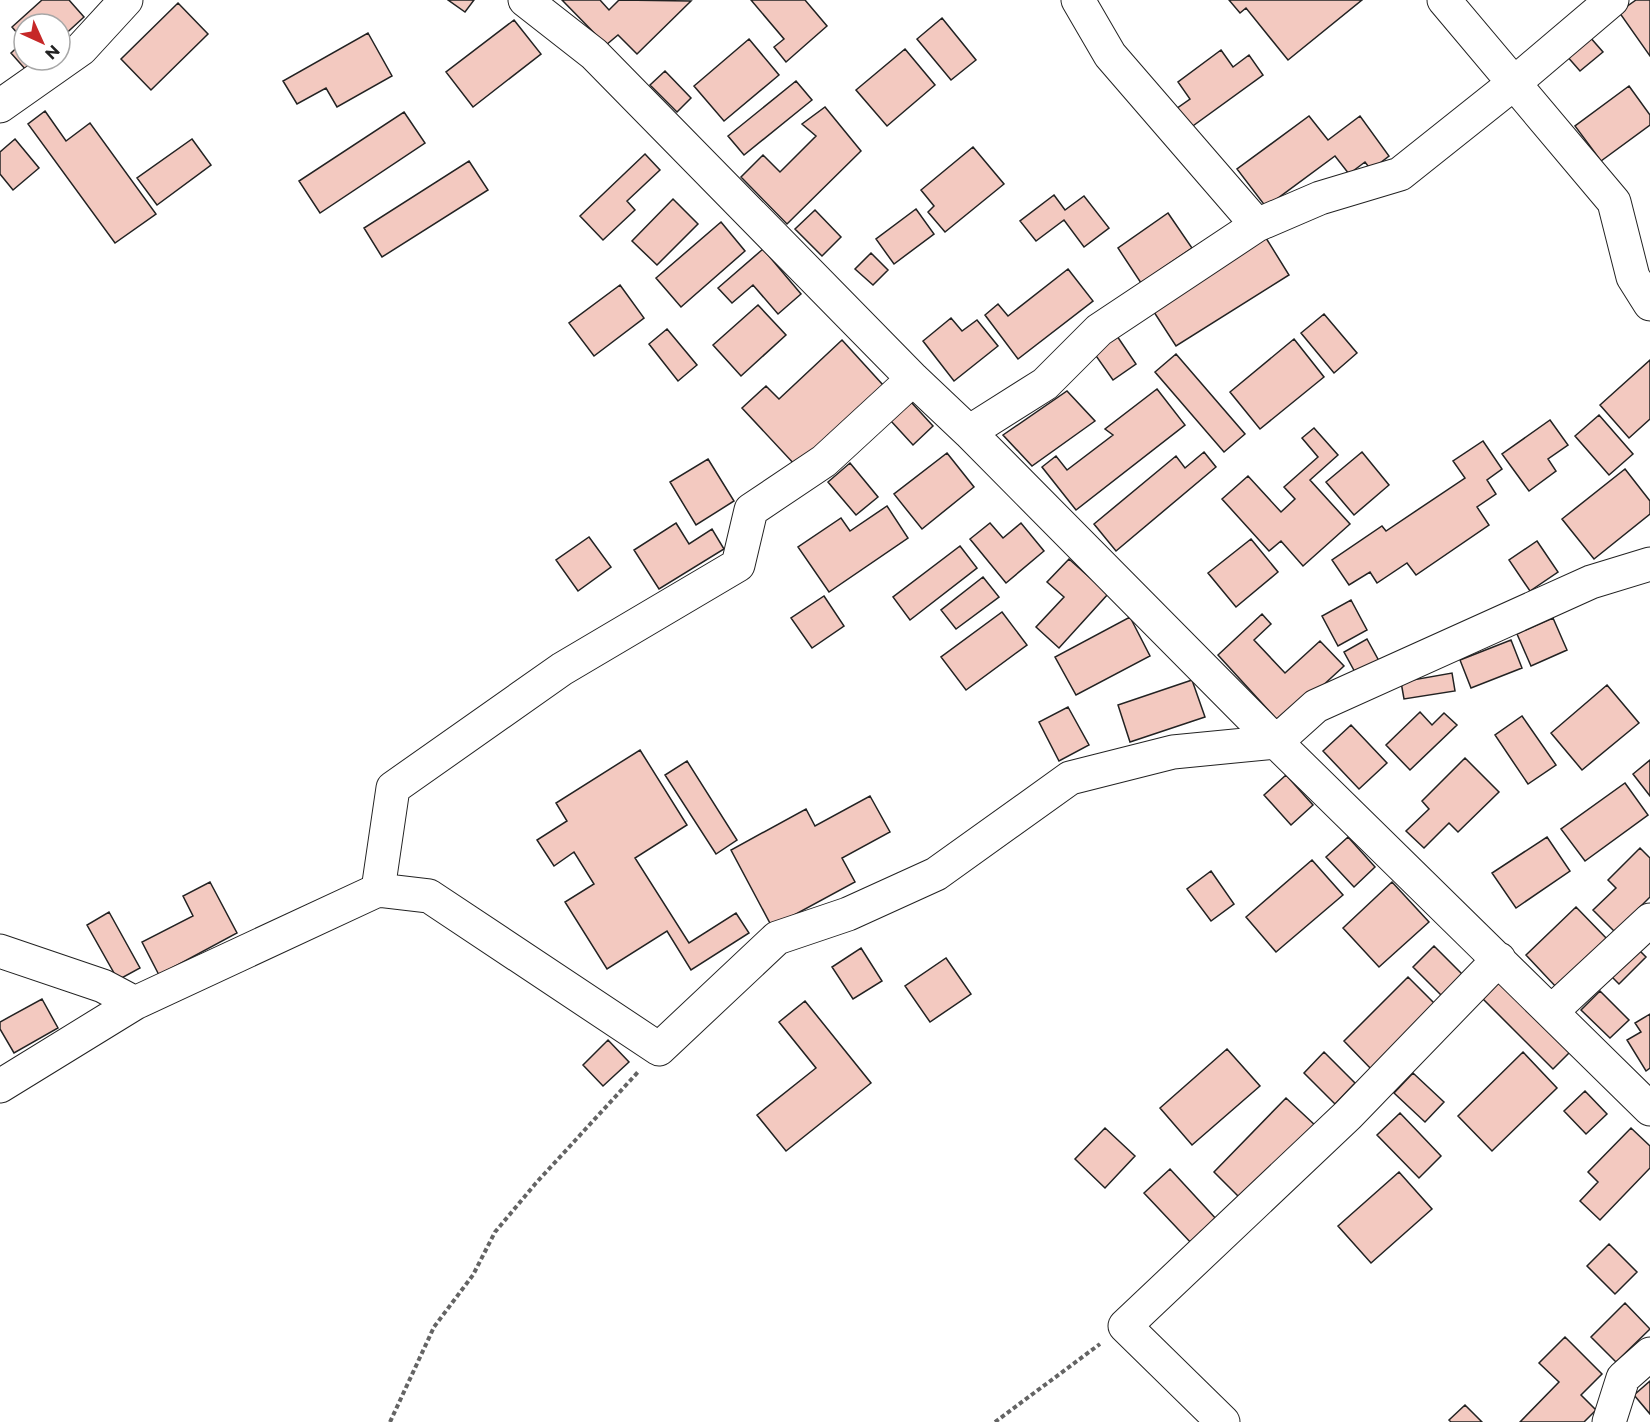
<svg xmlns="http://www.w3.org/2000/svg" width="1650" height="1422" font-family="Montserrat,sans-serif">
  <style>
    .building { fill: #f3c9c0; stroke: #222; stroke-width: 1.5 }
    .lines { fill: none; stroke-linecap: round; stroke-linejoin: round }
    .minor-casing { stroke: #222; stroke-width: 35 }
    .major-casing { stroke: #222; stroke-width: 35 }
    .path { stroke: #646464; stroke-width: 4; stroke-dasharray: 4.5 3; stroke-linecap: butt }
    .minor { stroke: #fff; stroke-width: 33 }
    .major { stroke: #fff; stroke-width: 33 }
  </style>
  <rect width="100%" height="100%" fill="#fff"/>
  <path class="building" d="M 42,0 L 69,0 L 84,17 L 60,39 L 60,24 L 24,24 L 24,41 L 12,27 Z
    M 448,0 L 474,0 L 465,12 Z
    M 562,0 L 600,0 L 609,10 L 619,0 L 691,1 L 637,54 L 618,35 L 606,45 Z
    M 751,0 L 805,0 L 827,26 L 786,62 L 774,47 L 784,39 Z
    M 1229,0 L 1362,0 L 1288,60 L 1246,8 L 1240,13 Z
    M 1636,0 L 1650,0 L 1650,56 L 1619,12 Z
    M 178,3 L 208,34 L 151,90 L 121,59 Z
    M 942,18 L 976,60 L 951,80 L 917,39 Z
    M 514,20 L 541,54 L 473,107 L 446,72 Z
    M 368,33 L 392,76 L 337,107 L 326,88 L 297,104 L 283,81 Z
    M 1589,36 L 1603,52 L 1580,71 L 1566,55 Z
    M 749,39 L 779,75 L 724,121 L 694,86 Z
    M 24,41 L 24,60 L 37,60 L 26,70 L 11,53 Z
    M 905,49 L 935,85 L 887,126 L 856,90 Z
    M 1221,50 L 1233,67 L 1249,55 L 1263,75 L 1190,128 L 1176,109 L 1190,99 L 1178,82 Z
    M 665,71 L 691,98 L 677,112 L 650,85 Z
    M 796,81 L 812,100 L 744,155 L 728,136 Z
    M 1629,86 L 1650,115 L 1650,125 L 1601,161 L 1575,126 Z
    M 825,107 L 861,151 L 787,224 L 741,177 L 763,155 L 780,172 L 816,136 L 802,124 Z
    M 45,111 L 66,141 L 90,123 L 156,214 L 115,243 L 28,124 Z
    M 404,112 L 425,143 L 320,213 L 299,181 Z
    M 1309,116 L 1328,140 L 1360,116 L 1389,156 L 1371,170 L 1365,162 L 1349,174 L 1335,156 L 1266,207 L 1237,169 Z
    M 15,139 L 39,168 L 13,190 L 0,174 L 0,152 Z
    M 192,139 L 211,165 L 157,205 L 137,178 Z
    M 973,147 L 1004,184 L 945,232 L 928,212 L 934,206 L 921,190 Z
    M 645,154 L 660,170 L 627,201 L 635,210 L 603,240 L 580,216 Z
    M 469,161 L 488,190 L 382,257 L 364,228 Z
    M 1054,195 L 1065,210 L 1084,196 L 1109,228 L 1084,247 L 1064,220 L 1036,241 L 1020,221 Z
    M 673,199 L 698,224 L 657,265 L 632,241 Z
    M 916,209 L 934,234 L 894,264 L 876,239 Z
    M 815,210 L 841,237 L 822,256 L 795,229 Z
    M 1168,213 L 1192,248 L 1141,283 L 1118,248 Z
    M 721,222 L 745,251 L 681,307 L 656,278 Z
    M 1266,238 L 1289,275 L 1176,346 L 1152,309 Z
    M 763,249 L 801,294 L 778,314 L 753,285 L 732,303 L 718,288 Z
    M 871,253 L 888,270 L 873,285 L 855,269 Z
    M 1068,269 L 1093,301 L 1018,359 L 985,315 L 998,304 L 1008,316 Z
    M 620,285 L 644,318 L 594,356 L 569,323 Z
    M 758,305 L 786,335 L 741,376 L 713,345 Z
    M 1324,314 L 1357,353 L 1334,373 L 1301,333 Z
    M 951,318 L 962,331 L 977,320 L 998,346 L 954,381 L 923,341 Z
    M 667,329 L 697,365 L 678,381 L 649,344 Z
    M 1117,336 L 1136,364 L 1113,380 L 1094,353 Z
    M 1294,339 L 1324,377 L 1260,429 L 1230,392 Z
    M 842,340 L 883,385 L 796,466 L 742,408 L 766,386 L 779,399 Z
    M 1176,354 L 1245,434 L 1224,452 L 1155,372 Z
    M 1650,360 L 1650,419 L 1629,438 L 1600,405 Z
    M 1157,389 L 1185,425 L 1076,510 L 1042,467 L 1056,456 L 1067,470 L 1113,435 L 1105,429 Z
    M 1067,391 L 1095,421 L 1032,466 L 1003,435 Z
    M 911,402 L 933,426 L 913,445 L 891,421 Z
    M 1599,415 L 1633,454 L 1609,475 L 1575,436 Z
    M 1550,420 L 1568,445 L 1548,459 L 1556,471 L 1529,491 L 1502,454 Z
    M 1314,428 L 1338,455 L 1310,480 L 1350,524 L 1303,566 L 1281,541 L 1269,551 L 1222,499 L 1248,476 L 1281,512 L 1295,499 L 1284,487 L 1318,457 L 1302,438 Z
    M 1483,441 L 1502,469 L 1487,480 L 1496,494 L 1477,507 L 1489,525 L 1416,575 L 1407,563 L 1377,583 L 1370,572 L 1349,585 L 1332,560 L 1382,526 L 1386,531 L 1465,478 L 1453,461 Z
    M 1204,452 L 1216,467 L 1116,551 L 1094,524 L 1176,456 L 1185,468 Z
    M 1362,452 L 1389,485 L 1354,515 L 1326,482 Z
    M 947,453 L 974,487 L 922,529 L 894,494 Z
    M 708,459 L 734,501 L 696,525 L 670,482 Z
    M 850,463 L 878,497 L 856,515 L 828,482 Z
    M 1625,469 L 1650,501 L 1650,514 L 1594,559 L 1562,519 Z
    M 887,506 L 908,538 L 829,592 L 798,547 L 841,518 L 850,531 Z
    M 676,523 L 689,544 L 712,529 L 724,549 L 659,589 L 634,550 Z
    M 990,523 L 1003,538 L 1021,523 L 1044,551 L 1006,583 L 970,539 Z
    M 589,537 L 611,567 L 578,591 L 556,560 Z
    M 1251,539 L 1278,572 L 1236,607 L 1208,573 Z
    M 1537,541 L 1558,572 L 1530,591 L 1509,560 Z
    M 960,546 L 977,568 L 910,620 L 893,597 Z
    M 1069,559 L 1108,594 L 1059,648 L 1036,627 L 1064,597 L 1047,582 Z
    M 983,577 L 999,597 L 956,629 L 941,610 Z
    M 824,596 L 844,626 L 812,648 L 791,618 Z
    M 1351,600 L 1367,630 L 1338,646 L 1322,616 Z
    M 1002,612 L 1027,645 L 966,690 L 941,657 Z
    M 1262,614 L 1271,624 L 1254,640 L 1285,673 L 1320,641 L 1344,666 L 1281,724 L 1218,655 Z
    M 1130,617 L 1150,656 L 1076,695 L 1055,657 Z
    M 1553,618 L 1567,650 L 1531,666 L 1517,634 Z
    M 1367,639 L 1379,661 L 1356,674 L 1344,652 Z
    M 1511,640 L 1522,668 L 1471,688 L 1460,660 Z
    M 1452,673 L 1455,691 L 1404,699 L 1401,682 Z
    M 1192,680 L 1205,717 L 1130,742 L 1118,705 Z
    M 1607,685 L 1639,723 L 1582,770 L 1551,733 Z
    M 1068,707 L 1089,745 L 1059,761 L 1039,722 Z
    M 1420,712 L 1432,725 L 1444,713 L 1457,725 L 1410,770 L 1386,745 Z
    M 1522,716 L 1556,765 L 1528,784 L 1495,735 Z
    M 1351,725 L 1387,763 L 1359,789 L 1323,751 Z
    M 640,750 L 687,825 L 635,858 L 689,943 L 736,913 L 749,933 L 691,970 L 667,931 L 607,969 L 565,902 L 594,884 L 574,852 L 554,866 L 537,840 L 567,821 L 556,803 Z
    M 1465,758 L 1499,792 L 1458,832 L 1449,823 L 1424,848 L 1406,831 L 1429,809 L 1422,801 Z
    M 1650,760 L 1650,796 L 1633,774 Z
    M 687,761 L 737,840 L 716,854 L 665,775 Z
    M 1286,775 L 1313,805 L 1291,825 L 1264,795 Z
    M 1625,783 L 1648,815 L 1585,861 L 1561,829 Z
    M 870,796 L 890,832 L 842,858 L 855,882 L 772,927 L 731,850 L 806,809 L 815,826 Z
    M 1348,837 L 1375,867 L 1354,887 L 1326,857 Z
    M 1547,837 L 1570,871 L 1516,908 L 1492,873 Z
    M 1640,848 L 1650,858 L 1650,897 L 1615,932 L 1593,910 L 1616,888 L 1608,880 Z
    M 1312,860 L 1343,895 L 1276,952 L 1246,917 Z
    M 1211,871 L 1234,904 L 1211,921 L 1187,889 Z
    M 210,882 L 237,933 L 159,975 L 142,942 L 193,916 L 183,896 Z
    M 1392,882 L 1429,922 L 1379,967 L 1343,928 Z
    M 1576,907 L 1608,940 L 1557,988 L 1526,955 Z
    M 109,912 L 140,968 L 118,980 L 87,925 Z
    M 1634,945 L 1646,957 L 1619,984 L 1607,972 Z
    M 1434,946 L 1465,977 L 1444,998 L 1413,967 Z
    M 861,948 L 882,981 L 853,999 L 832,967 Z
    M 946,958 L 971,994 L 930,1022 L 905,986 Z
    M 1408,977 L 1437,1006 L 1373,1071 L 1344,1041 Z
    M 1500,980 L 1571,1051 L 1553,1069 L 1482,998 Z
    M 1600,991 L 1629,1020 L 1610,1038 L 1581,1010 Z
    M 42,999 L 58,1028 L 14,1053 L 0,1029 L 0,1022 Z
    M 805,1001 L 871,1083 L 786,1151 L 757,1115 L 816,1068 L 779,1022 Z
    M 1650,1014 L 1650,1068 L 1646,1071 L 1627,1040 L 1641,1032 L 1635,1023 Z
    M 608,1040 L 629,1062 L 603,1086 L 583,1065 Z
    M 1227,1049 L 1260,1086 L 1192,1145 L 1160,1108 Z
    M 1324,1052 L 1355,1083 L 1335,1104 L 1304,1073 Z
    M 1523,1052 L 1557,1088 L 1492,1151 L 1458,1116 Z
    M 1413,1073 L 1444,1102 L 1425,1122 L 1394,1093 Z
    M 1585,1091 L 1607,1114 L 1586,1134 L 1564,1111 Z
    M 1286,1098 L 1317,1127 L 1244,1202 L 1214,1172 Z
    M 1400,1113 L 1441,1156 L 1419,1178 L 1377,1135 Z
    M 1105,1128 L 1135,1156 L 1105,1188 L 1075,1159 Z
    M 1631,1128 L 1650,1146 L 1650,1168 L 1600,1220 L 1580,1201 L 1598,1182 L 1588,1172 Z
    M 1170,1169 L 1218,1221 L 1193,1245 L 1144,1193 Z
    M 1399,1172 L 1432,1209 L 1371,1263 L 1338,1226 Z
    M 1609,1244 L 1637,1272 L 1615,1294 L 1587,1266 Z
    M 1625,1303 L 1650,1329 L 1616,1362 L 1591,1337 Z
    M 1565,1337 L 1602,1374 L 1581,1395 L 1596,1410 L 1584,1422 L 1520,1422 L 1559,1382 L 1539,1363 Z
    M 1650,1381 L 1650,1414 L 1634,1395 Z
    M 1465,1405 L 1482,1422 L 1451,1422 L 1449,1420 Z"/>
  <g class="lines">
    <g class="minor-casing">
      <path id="minor" d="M 525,0 L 594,54 L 913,379 L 969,432 L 1276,742 L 1650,1109
        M 1078,0 L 1110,55 L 1257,225
        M 1444,0 L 1614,202 L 1633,277 L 1650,304
        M 969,432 L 1045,384 L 1099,330 L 1257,225 L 1320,198 L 1400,174 L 1513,84 L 1612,0
        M 378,890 L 429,896 L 659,1049 L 777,938 L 848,914 L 936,874 L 1070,778 L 1173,752 L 1276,742 L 1316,706 L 1591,582 L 1650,564
        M 0,951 L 103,986 L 135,1003
        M 1552,1011 L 1650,920
        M 0,1086 L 135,1003 L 378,890 L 393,788 L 562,669 L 738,565 L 751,510 L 824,461 L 913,379
        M 1223,1422 L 1125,1326 L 1348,1115 L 1499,959
        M 1609,1422 L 1623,1378 L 1650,1354"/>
    </g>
    <g class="major-casing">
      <path id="major" d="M 0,106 L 81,49 L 126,0"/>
    </g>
    <path class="path" d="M 390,1422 L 434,1327 L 473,1275 L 495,1232 L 536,1183 L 638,1072
      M 995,1422 L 1100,1344"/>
    <use href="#minor" class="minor"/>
    <use href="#major" class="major"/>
  </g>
  <g transform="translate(42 42) rotate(135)"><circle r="28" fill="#ffffff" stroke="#a7a7a7" stroke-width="1.5"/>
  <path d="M0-4.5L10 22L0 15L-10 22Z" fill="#c62828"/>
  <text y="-9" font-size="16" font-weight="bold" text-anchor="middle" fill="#222222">N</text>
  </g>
</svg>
